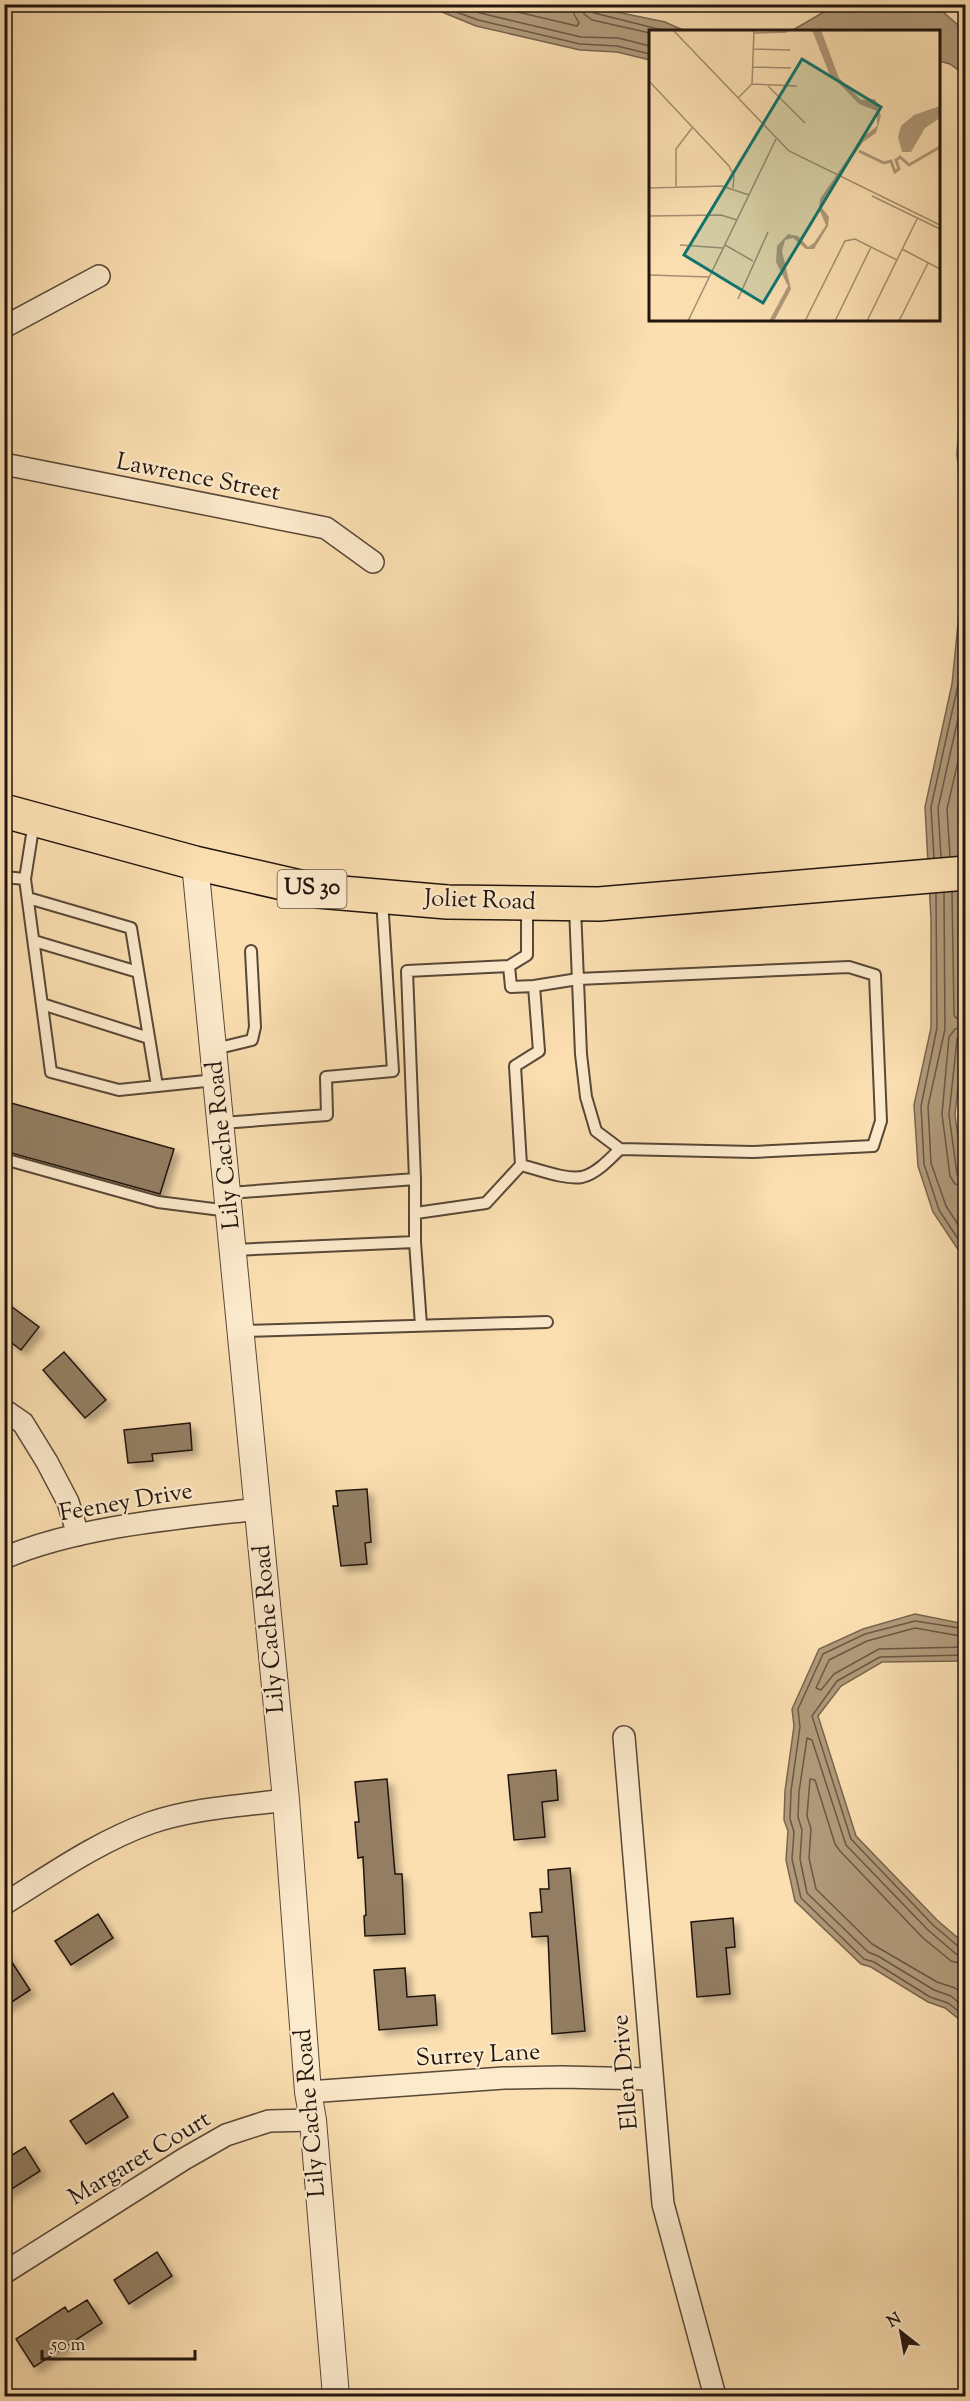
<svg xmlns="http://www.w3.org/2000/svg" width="970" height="2401" font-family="'Sorts Mill Goudy',serif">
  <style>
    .water { fill: #b19a7a; stroke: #78654f; stroke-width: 1.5 }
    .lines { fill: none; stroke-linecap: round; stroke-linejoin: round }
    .shore { stroke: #6a5844; stroke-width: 1.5 }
    .building { fill: #937e63; stroke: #22150e; stroke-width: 1.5; filter: url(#shadow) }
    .service-casing { stroke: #584837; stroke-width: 14 }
    .minor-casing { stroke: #584837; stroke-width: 24 }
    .tertiary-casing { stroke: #584837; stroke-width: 28 }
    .primary-casing { stroke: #22150e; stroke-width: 36 }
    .service { stroke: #fceacc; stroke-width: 10 }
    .minor { stroke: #fceacc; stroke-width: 21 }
    .tertiary { stroke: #fceacc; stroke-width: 26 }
    .primary { stroke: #fbdfb1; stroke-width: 33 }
    .labels { text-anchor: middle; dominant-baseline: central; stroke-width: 4.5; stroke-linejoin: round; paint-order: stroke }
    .shield { fill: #fceacc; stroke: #635547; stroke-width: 1.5 }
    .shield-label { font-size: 22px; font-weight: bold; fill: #22150e }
    .street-label { font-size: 24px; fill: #22150e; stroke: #fceacc }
    .inset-river { fill: none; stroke: #b19a7a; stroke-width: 3 }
    .inset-road { fill: none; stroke: #a48e70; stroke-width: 1.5 }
    .view { fill: #0f766e; fill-opacity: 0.15; stroke: #0f766e; stroke-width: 3 }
    .inset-edge { fill: none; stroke: #22150e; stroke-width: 3 }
  </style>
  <defs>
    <filter id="shadow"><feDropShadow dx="5.5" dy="5.5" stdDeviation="3" flood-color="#0004"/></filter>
  </defs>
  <rect width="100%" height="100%" fill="#fbdfb1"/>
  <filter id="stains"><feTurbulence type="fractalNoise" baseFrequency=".00333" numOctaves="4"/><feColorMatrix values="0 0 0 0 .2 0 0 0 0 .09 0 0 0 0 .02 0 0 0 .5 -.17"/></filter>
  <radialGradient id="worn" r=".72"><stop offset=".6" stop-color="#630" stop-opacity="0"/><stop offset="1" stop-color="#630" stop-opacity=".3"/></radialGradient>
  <path class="water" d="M 425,5 L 583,5 L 665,22 L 685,31 L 650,32 L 650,60 L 617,52 L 580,50 L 476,26 Z
    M 836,5 L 935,5 L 965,31 L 965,75 L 950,64 L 939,61 L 938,32 L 791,31 Z
    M 965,380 L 966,380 L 965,531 L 957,454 L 961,389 Z
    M 965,554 L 966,1009 L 955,1115 L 965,1189 L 965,1260 L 933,1212 L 918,1166 L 914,1105 L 931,1028 L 931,919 L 925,807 L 952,684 Z
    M 915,1614 L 965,1624 L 965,1661 L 882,1662 L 841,1686 L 818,1716 L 856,1836 L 937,1920 L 965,1944 L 965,2024 L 945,2008 L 928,2002 L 871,1967 L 861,1964 L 795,1901 L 786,1860 L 788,1831 L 784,1820 L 785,1791 L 794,1726 L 792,1709 L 819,1649 L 863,1629 Z"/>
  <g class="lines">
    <path class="shore" d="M 442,4 L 451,10 L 478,20 L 580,44 L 617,46 L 650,54
      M 457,4 L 480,13 L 581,37 L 618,38 L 650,46
      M 484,4 L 577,26 L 579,23 L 574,14 L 573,4
      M 582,4 L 584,14 L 592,20 L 650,33
      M 590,4 L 591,10 L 594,13 L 670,32
      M 966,414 L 963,453 L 966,478
      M 950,856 L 947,809 L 966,727
      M 941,857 L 938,808 L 966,683
      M 934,858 L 931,807 L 958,685 L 966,611
      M 952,892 L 954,1015 L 956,1018 L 966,1017
      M 944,893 L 945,1029 L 928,1106 L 931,1163 L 946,1206 L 966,1237
      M 936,894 L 937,1028 L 921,1106 L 924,1164 L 939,1210 L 966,1251
      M 966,1026 L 955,1029 L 949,1037 L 942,1114 L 950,1176 L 955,1184 L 966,1187
      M 966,1034 L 960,1034 L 957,1039 L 949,1115 L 957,1174 L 960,1179 L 966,1179
      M 966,1629 L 915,1621 L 865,1634 L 823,1654 L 798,1709 L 800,1727 L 791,1791 L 790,1819 L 794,1832 L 792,1859 L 801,1898 L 864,1959 L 874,1962 L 930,1997 L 948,2003 L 966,2017
      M 966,1637 L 915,1628 L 867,1641 L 829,1660 L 816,1688 L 821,1690 L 834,1674 L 879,1649 L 966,1647
      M 966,1655 L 880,1657 L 837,1681 L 812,1716 L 851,1839 L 933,1925 L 959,1947 L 966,1948
      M 966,1956 L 956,1954 L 928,1930 L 846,1845 L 812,1740 L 807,1738 L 799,1792 L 798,1817 L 802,1830 L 800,1859 L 807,1893 L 868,1952 L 878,1956 L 934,1990 L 951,1996 L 966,2009
      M 966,1965 L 951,1961 L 922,1937 L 840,1851 L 835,1844 L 815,1780 L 810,1779 L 807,1816 L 811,1829 L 809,1858 L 816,1889 L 872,1944 L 937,1982 L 955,1988 L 966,1997"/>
  </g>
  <path class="building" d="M 4,1101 L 174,1149 L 160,1194 L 4,1151 Z
    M 4,1301 L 39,1327 L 21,1350 L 4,1337 Z
    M 64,1352 L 106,1400 L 85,1418 L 43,1370 Z
    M 190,1423 L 192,1450 L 152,1454 L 153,1461 L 128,1463 L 124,1430 Z
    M 367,1489 L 371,1542 L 365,1543 L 367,1564 L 341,1566 L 333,1506 L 338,1506 L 336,1491 Z
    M 556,1770 L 558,1800 L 542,1802 L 545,1837 L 514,1840 L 508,1775 Z
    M 387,1779 L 395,1874 L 402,1874 L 405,1934 L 365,1936 L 364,1916 L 366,1915 L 363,1857 L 358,1858 L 355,1822 L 359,1822 L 355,1782 Z
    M 570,1868 L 585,2031 L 552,2034 L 548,1936 L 532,1937 L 530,1913 L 542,1912 L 540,1889 L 549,1889 L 548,1870 Z
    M 98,1914 L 113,1938 L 71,1965 L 55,1941 Z
    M 733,1918 L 735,1947 L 726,1948 L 730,1994 L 697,1997 L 691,1922 Z
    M 4,1950 L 30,1990 L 4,2007 Z
    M 405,1968 L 407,1997 L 435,1995 L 437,2025 L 379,2030 L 374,1970 Z
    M 113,2093 L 128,2117 L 86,2144 L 70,2121 Z
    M 25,2147 L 40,2171 L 4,2194 L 4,2160 Z
    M 157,2252 L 172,2276 L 129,2304 L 114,2280 Z
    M 87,2300 L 102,2323 L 34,2367 L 16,2339 L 65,2307 L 68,2312 Z"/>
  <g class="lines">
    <g class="service-casing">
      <path id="service" d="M 34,822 L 25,879 L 51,1072 L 119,1090 L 215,1080
        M 4,877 L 25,879
        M 28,898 L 131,928 L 157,1086
        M 34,941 L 138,972
        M 509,966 L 527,955 L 527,907
        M 534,986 L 578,979 L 849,967 L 875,975 L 881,1121 L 873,1146 L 753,1152 L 620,1149 L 596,1131 L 586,1097 L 581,1054 L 575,908
        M 42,1004 L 149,1038
        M 215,1049 L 252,1040 L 255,1027 L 251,951
        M 222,1123 L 327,1115 L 326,1077 L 393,1071 L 382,899
        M 4,1159 L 158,1202 L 229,1211
        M 521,1165 C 537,1169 565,1180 582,1177 C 596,1174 610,1159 620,1149
        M 415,1179 L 407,971 L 509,966 L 511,987 L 534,986 L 539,1051 L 515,1066 L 521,1165 L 486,1203 L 416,1213
        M 229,1193 L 415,1179 L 415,1242 L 421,1325
        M 234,1250 L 415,1242
        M 242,1331 L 547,1322"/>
    </g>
    <g class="minor-casing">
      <path id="minor" d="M 4,327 L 99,276
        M 4,464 L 326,528 L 373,562
        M 4,1410 L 23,1423 L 47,1462 L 68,1502 L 78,1535
        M 4,1558 C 79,1526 179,1518 259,1509
        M 624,1737 L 663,2204 L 715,2396
        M 4,1904 C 51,1875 97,1842 150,1823 C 193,1808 241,1806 286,1800
        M 308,2092 L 504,2078 L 561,2077 L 651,2079
        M 4,2273 L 184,2159 L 226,2135 L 269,2121 L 313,2120"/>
    </g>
    <g class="tertiary-casing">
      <path id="tertiary" d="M 195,863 L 286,1800 L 308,2092 L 313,2120 L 336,2396"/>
    </g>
    <g class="primary-casing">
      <path id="primary" d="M 4,811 L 195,863 L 318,891 L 447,902 L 599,904 L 966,873"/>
    </g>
    <use href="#service" class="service"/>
    <use href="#minor" class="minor"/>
    <use href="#tertiary" class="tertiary"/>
    <use href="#primary" class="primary"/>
  </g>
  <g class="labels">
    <rect class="shield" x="277.5" y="870" width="69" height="38" rx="4.5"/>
    <g class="shield-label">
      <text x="312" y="889">US 30</text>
    </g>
    <g class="street-label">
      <text transform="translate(198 478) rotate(11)">Lawrence Street</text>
      <text transform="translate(480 901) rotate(2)">Joliet Road</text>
      <text transform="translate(224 1145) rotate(-96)">Lily Cache Road</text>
      <text transform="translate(126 1503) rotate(-10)">Feeney Drive</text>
      <text transform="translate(270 1629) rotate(-95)">Lily Cache Road</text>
      <text transform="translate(478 2056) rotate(-3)">Surrey Lane</text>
      <text transform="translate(626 2072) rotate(-95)">Ellen Drive</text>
      <text transform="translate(311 2113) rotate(-95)">Lily Cache Road</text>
      <text transform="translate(140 2159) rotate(-31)">Margaret Court</text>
    </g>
  </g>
  <g transform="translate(649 30)">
    <rect width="291" height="291" fill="#fbdfb1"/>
    <path d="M 163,0 L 172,0 L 190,48 L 212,70 L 226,69 L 232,86 L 227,103 L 214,112 L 176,167 L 173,178 L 180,187 L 179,196 L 165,219 L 157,219 L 144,208 L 136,210 L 133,221 L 142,259 L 125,291 L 120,291 L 139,256 L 127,232 L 128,216 L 139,204 L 149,206 L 159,217 L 165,213 L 177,195 L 170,179 L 171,169 L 213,108 L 228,96 L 228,81 L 210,74 L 180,43 ZM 291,76 L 291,88 L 276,98 L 262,122 L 253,122 L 249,107 L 252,96 L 265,85 Z" fill="#b19a7a"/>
    <path class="inset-river" d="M 210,121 L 235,133 L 242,131 L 246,142 L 250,139 L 247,130 L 251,127 L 260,135 L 291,117"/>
    <path class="inset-road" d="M 24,0 L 140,121 L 291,195M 105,3 L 138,2M 104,19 L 141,20M 104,37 L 142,38M 0,51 L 80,136 L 85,146 L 84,158M 103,54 L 148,56M 119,56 L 156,93M 89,68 L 103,54 L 105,0M 27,157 L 27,119 L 43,98M 0,158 L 73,156 L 100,165M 223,166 L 291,199M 0,186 L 72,185 L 88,190M 31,215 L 74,218M 76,215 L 104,231M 253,219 L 291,239M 0,245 L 60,247M 89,269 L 119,202M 39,291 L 127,109M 156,291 L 196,211 L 206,209 L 248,230M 186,291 L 222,217M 218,291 L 268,189M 250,291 L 279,233"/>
    <path class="view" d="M 153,29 L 232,77 L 114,273 L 35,225 Z"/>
    <rect width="291" height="291" class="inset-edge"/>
  </g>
  <rect width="970" height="2401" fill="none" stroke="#fbdfb1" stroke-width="24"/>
  <rect x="6" y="6" width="958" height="2389" fill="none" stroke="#22150e" stroke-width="3"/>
  <rect x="12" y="12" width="946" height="2377" fill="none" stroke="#22150e" stroke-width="1.5"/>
  <g transform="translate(901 2332) rotate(329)" stroke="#fceacc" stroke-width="4.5" paint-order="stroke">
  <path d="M0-4.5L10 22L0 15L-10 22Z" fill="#22150e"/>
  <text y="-9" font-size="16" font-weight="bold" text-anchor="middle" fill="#22150e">N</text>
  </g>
  <path d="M42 2350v9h153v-9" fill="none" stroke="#22150e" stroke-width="3"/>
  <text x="51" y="2350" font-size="18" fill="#22150e" stroke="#fceacc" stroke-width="4.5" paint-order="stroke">50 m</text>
  <rect width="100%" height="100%" filter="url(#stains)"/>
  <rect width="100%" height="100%" fill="url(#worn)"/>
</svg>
